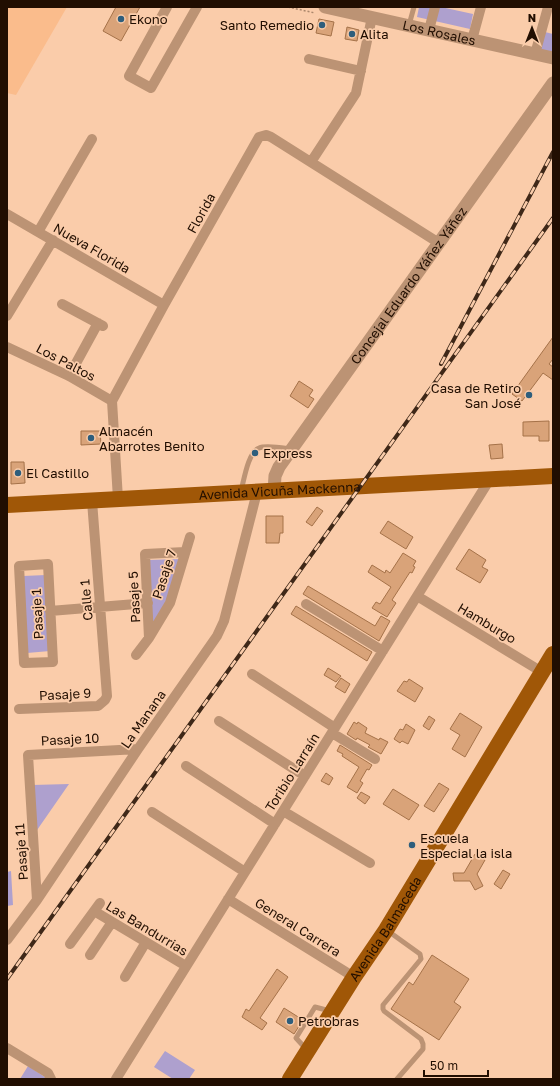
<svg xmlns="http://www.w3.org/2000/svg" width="560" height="1086" font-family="'Golos Text',sans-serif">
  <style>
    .built { fill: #fabc8c }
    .green { fill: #aea0ce }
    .building { fill: #d9a379; stroke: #a57249 }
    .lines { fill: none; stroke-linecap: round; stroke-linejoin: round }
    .path { stroke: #ab876c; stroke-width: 1.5; stroke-dasharray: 2 2; stroke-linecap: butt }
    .service { stroke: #bc9374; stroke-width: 5 }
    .minor { stroke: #bc9374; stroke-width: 10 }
    .tertiary { stroke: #bc9374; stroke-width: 13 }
    .primary { stroke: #a05707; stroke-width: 16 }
    .rail-casing { stroke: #3f2818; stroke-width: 4 }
    .rail { stroke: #faccaa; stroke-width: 2.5; stroke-dasharray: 8; stroke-linecap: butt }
    .poi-dot { fill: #2e5e7c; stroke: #faccaa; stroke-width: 1.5 }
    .labels { text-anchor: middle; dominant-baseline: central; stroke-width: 3.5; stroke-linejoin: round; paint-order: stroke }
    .poi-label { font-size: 13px; fill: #210e01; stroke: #faccaa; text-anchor: start }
    .street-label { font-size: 13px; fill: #210e01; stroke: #faccaa }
  </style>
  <rect width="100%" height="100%" fill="#faccaa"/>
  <path class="built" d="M 7,7 L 67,7 L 16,95 L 7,93 Z"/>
  <path class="green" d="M 419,7 L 441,7 L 473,14 L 470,29 L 417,17 Z
    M 545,32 L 553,34 L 553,55 L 538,52 Z
    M 181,559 L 168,601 L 151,629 L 147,560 Z
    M 46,575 L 50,651 L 27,653 L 23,576 Z
    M 69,784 L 35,833 L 32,785 Z
    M 11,871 L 13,905 L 7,906 L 7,872 Z
    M 165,1051 L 195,1070 L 189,1079 L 173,1079 L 154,1067 Z
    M 28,1066 L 48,1079 L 20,1079 Z"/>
  <path class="building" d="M 116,7 L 140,7 L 121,41 L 103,31 Z
    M 319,19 L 334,22 L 331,36 L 316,33 Z
    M 347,27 L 359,30 L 357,41 L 345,39 Z
    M 553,337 L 553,359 L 549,364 L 553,367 L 553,380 L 543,373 L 522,401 L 512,394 Z
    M 299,381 L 313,390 L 309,396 L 314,399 L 308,408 L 290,396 Z
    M 549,421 L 549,441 L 539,441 L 539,436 L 523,436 L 523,422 Z
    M 81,431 L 100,431 L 101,444 L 81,445 Z
    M 502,444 L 503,458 L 491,459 L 489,445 Z
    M 11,462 L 24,462 L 25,483 L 11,484 Z
    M 317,507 L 323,511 L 312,526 L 306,522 Z
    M 266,516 L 283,516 L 283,533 L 280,533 L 279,543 L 266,543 Z
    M 388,521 L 413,537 L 406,549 L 380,533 Z
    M 469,549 L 486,560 L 482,567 L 488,570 L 480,583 L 456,569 Z
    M 403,553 L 416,561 L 413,566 L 415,567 L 412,573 L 410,572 L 392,600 L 396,603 L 387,617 L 372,608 L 376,602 L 380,604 L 391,587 L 368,572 L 372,565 L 385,573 L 386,570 L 390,573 Z
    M 308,586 L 375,626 L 381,616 L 390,621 L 379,641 L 303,594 Z
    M 296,606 L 372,652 L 367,661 L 291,614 Z
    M 328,668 L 341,676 L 336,682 L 324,675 Z
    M 341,678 L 350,684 L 345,693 L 335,687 Z
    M 409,679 L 423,688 L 415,702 L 397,691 L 404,681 L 407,682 Z
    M 460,713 L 482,727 L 465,757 L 452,749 L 460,735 L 450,729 Z
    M 429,716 L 435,720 L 429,730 L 423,726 Z
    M 354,722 L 357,724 L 358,722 L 367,728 L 365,733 L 379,740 L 380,738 L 388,742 L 381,754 L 368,747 L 370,745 L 357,738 L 356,740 L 347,734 Z
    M 406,724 L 415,730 L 408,744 L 402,741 L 400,743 L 394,739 L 400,729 L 403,730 Z
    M 340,745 L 372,765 L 369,770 L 367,769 L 360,781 L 363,783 L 357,793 L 347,787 L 359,767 L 342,756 L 343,754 L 337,751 Z
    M 326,773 L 333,778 L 329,785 L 321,781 Z
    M 439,783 L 449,789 L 434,812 L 424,806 Z
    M 393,789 L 419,805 L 409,820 L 383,804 Z
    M 361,792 L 370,797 L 365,804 L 357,798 Z
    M 475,854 L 485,860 L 477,874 L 483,886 L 475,890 L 470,881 L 454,881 L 453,873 L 464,873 Z
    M 503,870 L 510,874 L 501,889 L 494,884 Z
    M 432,955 L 469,979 L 454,1002 L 461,1007 L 439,1040 L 391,1009 L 409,982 L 413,985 Z
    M 277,969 L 288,977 L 260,1018 L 267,1023 L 262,1030 L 242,1017 L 246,1009 L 249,1011 Z
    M 284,1008 L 303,1020 L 294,1034 L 276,1022 Z"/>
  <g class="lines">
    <path class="path" d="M 288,7 L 315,13"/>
    <path class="service" d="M 409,25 L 414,7
      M 241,491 C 244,480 248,452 259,448 C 266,445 283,448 291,449
      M 388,931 L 420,954 L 421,959 L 383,1005 L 383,1009 L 384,1011 L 421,1039 L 423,1044 L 423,1049 L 397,1079
      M 307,1050 L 296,1038 L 315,1007 L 330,1011"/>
    <path class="minor" d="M 167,7 L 129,76 L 151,88 L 197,7
      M 429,30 L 435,7
      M 472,40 L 481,7
      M 535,54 L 548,7
      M 309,59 L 361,71
      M 311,162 L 356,93 L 372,17
      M 7,214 L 164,305
      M 38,232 L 92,139
      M 62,304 L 103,326
      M 7,316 L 53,240
      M 7,347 L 69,376 L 112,401
      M 69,376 L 98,323
      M 118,499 L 112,401 L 164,305 L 259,137 L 266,135 L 271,137 L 439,243
      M 48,564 L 53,662 L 24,663 L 19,566 Z
      M 417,596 L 542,672
      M 306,604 L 383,651
      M 50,611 L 148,603
      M 149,638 L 145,554 L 185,552
      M 136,655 L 149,638 L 170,603 L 190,537
      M 252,674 L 335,728
      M 19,709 L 98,706 L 105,700 L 107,696 L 92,501
      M 219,721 L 305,776
      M 332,733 L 375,759
      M 186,766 L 275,824
      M 283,811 L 370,863
      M 152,812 L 245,872
      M 228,899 L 354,977
      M 37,900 L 28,755 L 138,749
      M 94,911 L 186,966
      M 7,940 L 37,900 L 138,749 L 217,636 L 224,621 L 257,492
      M 70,944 L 100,903
      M 90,955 L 112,922
      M 125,977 L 146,942
      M 7,1048 L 48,1073 L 51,1079
      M 116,1079 L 490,479"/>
    <g class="tertiary">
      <path id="s1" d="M 325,7 L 553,58"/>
      <path id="s2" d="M 274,491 L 275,476 L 279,467 L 553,83"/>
    </g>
    <g class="primary">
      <path id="s3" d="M 7,505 L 553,476"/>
      <path id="s4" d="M 290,1079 L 354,977 L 386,930 L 553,654"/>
    </g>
    <g class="rail-casing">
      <path id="rail" d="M 441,364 L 553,152
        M 7,979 L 553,218"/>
    </g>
    <use href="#rail" class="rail"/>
  </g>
  <g class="poi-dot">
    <circle cx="121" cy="19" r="4"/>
    <circle cx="322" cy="25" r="4"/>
    <circle cx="352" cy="34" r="4"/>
    <circle cx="529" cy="395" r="4"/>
    <circle cx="91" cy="438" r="4"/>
    <circle cx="255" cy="453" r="4"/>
    <circle cx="18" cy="473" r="4"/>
    <circle cx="412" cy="845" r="4"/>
    <circle cx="290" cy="1021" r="4"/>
  </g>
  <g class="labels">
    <g class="poi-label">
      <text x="129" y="19">Ekono</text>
      <text x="314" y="25" text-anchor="end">Santo Remedio</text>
      <text x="360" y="34">Alita</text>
      <text x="521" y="388" text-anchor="end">Casa de Retiro<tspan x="521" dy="15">San José</tspan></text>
      <text x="99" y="431">Almacén<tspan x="99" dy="15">Abarrotes Benito</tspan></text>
      <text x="263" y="453">Express</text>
      <text x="26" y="473">El Castillo</text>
      <text x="420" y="838">Escuela<tspan x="420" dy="15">Especial la isla</tspan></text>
      <text x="298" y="1021">Petrobras</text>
    </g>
    <g class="street-label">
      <text stroke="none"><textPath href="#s1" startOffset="117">Los Rosales</textPath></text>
      <text transform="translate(201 213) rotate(-61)">Florida</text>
      <text transform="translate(92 248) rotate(30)">Nueva Florida</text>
      <text stroke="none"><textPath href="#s2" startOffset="248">Concejal Eduardo Yáñez Yáñez</textPath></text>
      <text transform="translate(66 362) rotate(28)">Los Paltos</text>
      <text stroke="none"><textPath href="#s3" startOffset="273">Avenida Vicuña Mackenna</textPath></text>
      <text transform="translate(164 574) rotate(-72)">Pasaje 7</text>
      <text transform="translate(134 597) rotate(-93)">Pasaje 5</text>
      <text transform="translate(86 600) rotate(-95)">Calle 1</text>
      <text transform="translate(37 614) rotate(-93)">Pasaje 1</text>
      <text transform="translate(487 623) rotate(31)">Hamburgo</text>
      <text transform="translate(65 694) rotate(-3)">Pasaje 9</text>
      <text transform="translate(143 719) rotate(-55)">La Manana</text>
      <text transform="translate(70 739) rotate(-3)">Pasaje 10</text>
      <text transform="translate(292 772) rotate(-58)">Toribio Larraín</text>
      <text transform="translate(21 852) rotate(-94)">Pasaje 11</text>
      <text transform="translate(298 927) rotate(32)">General Carrera</text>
      <text transform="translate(147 928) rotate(31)">Las Bandurrias</text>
      <text stroke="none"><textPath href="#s4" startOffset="178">Avenida Balmaceda</textPath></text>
    </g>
  </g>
  <rect width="560" height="1086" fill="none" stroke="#210e01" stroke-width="16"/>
  <g transform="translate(532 28)" stroke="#faccaa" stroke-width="3" paint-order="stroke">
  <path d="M0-3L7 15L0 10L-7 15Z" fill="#210e01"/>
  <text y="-6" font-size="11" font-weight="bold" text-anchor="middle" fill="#210e01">N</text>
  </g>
  <path d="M424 1070v6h64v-6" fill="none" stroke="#210e01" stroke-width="2"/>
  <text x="430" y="1070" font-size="12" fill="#210e01" stroke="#faccaa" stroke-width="3" paint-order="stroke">50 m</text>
</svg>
